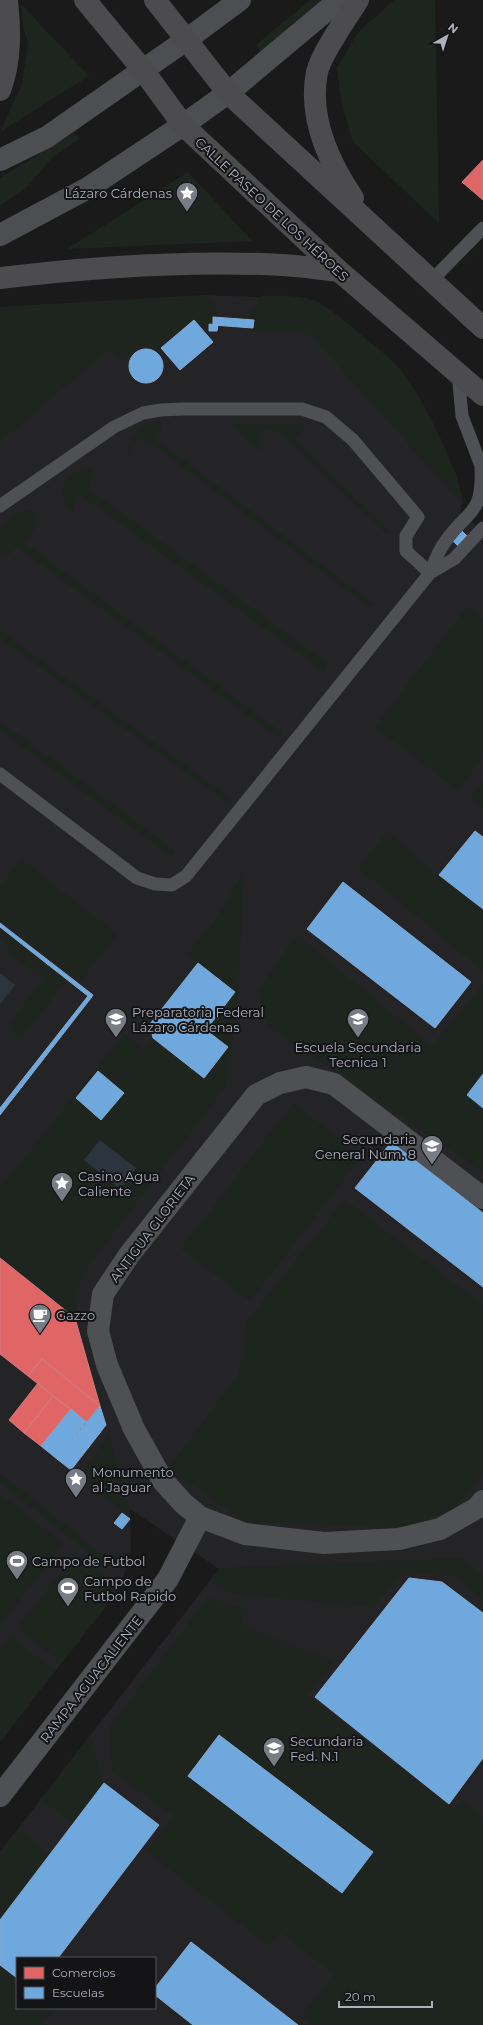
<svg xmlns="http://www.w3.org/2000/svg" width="483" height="2025" font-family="Montserrat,sans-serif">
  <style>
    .built { fill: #242427; fill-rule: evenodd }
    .green { fill: #1e251f }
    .water { fill: #2c353e }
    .shops { fill: #e06666; stroke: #d07c80 }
    .schools { fill: #6fa8dc; stroke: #81aad2 }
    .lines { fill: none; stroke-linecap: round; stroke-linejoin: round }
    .service { stroke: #4e5054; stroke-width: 13 }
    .minor { stroke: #4e5054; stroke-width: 22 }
    .secondary { stroke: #4d4e52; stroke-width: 22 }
    .primary { stroke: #4c4c4f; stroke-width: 22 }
    .labels { text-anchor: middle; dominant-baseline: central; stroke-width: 4; stroke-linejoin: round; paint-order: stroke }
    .poi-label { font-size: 13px; fill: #abb0bc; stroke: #141417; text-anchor: start }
    .street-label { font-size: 13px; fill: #abb0bc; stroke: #141417 }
  </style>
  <rect width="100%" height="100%" fill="#1a1a1b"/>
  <path class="built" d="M 205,295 L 306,299 L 318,302 L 330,310 L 355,330 L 400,369 L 421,404 L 456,474 L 463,501 L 460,511 L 483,532 L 483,2025 L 0,2025 L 0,1852 L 219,1569 L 130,1509 L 131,1551 L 120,1588 L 0,1741 L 0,307 ZM 17,1958 L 155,1958 L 155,2008 L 17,2008 Z"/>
  <path class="green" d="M 310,0 L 321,0 L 261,51 L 256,45 Z
    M 394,0 L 435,0 L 439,223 L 353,142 L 342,105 L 337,68 L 358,32 Z
    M 21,4 L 89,76 L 0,132 L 22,84 L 28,43 L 23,26 Z
    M 74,133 L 80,138 L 53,157 L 27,187 L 0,206 L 0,178 Z
    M 188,172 L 252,241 L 67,249 L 171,183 Z
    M 208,296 C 216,308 223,312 213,325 L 200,324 L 193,318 L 158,348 C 134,338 137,356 119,359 L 110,352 L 107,351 L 0,442 L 0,307 Z
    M 262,296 C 280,296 302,294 319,303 C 334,310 347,323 360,334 C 373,345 390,357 401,370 C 427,406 453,458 463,501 L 458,500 L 312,336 L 302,332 L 257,331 L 254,329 L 254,320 L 249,320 L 250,314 Z
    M 163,420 L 157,440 L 374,604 L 370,606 L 366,605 L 151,443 L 137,437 L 131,455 L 128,456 L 127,454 C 134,431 138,425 163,420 Z
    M 233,424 L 305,424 L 306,425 L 294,439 L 391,533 L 387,534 L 278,431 L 263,430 L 260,450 L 258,450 L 232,427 Z
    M 87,468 L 94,471 L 89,489 L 327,663 L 327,669 L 323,671 L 78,493 L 72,512 L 69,511 C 54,490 65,474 87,468 Z
    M 27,509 L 36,513 C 40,527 32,533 23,542 L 280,731 L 282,734 L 280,737 L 273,734 L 17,547 L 9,555 L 0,558 L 0,527 L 17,513 Z
    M 467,607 L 483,619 L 483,757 L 458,790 L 375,727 Z
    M 0,630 L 229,797 L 230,801 L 226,802 L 0,638 Z
    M 0,721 L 169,846 L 174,852 L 172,855 L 165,852 L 0,730 Z
    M 483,782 L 483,809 L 470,799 Z
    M 475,831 L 483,837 L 483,971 L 358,868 L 387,832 L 439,875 Z
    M 21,859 L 117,934 L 80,982 L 0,919 L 0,887 Z
    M 244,871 L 238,993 L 226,1086 L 87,1268 L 80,1282 L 75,1318 L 0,1258 L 0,1188 L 124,1034 L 143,1049 L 153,1038 L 150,1024 L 198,963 L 187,955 L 216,919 Z
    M 0,927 L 67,980 L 22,1037 L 10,1029 L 11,1021 L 38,986 L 44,984 L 42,973 L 37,974 L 7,951 L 10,947 L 0,939 Z
    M 298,936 L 432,1046 L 483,984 L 483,1172 L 268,1026 L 257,994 L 278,960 Z
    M 293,1103 L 362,1156 L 250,1301 L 181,1249 Z
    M 345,1200 L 483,1305 L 483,1474 L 454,1507 L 415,1528 L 244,1522 L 169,1467 L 239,1374 L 246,1322 Z
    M 110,1435 L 131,1517 L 79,1475 Z
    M 0,1473 L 108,1559 L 104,1565 L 0,1482 Z
    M 0,1494 L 64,1544 L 0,1625 Z
    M 76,1553 L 120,1588 L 62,1663 L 17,1628 Z
    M 461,1558 L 483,1575 L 483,1599 L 454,1576 L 404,1572 L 373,1607 L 235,1594 L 209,1582 L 220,1568 Z
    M 208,1598 L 246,1609 L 239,1625 L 334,1662 L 307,1696 L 454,1809 L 462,1799 L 483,1818 L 483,2025 L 311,2025 L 301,2017 L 334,1974 L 280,1932 L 269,1946 L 146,1851 L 174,1816 L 112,1772 L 109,1728 Z
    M 10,1636 L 55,1671 L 1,1741 L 0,1649 Z
    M 89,1737 L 104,1783 L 73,1824 L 41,1799 Z
    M 18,1829 L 49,1855 L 5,1913 L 0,1909 L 0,1852 Z
    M 0,1965 L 17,1978 L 17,2008 L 56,2008 L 43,2025 L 0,2025 Z"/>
  <path class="water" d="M 0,973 L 15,985 L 0,1004 Z
    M 100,1140 L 136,1168 L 120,1189 L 84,1160 Z"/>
  <path class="shops" d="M 483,160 L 483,200 L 462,182 Z
    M 0,1258 L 75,1318 L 100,1406 L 42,1359 L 28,1376 L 0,1354 Z
    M 42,1359 L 100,1406 L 86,1422 L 28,1376 Z
    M 38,1383 L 53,1396 L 24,1433 L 9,1420 Z
    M 53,1396 L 71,1409 L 41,1446 L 24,1433 Z"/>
  <path class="schools" d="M 213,317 L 254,320 L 253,328 L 213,325 Z
    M 194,320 L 213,342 L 180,370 L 161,348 Z
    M 209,324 L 218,325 L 217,331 L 209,331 Z
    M129 366a17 17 0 1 1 34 0a17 17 0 1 1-34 0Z
    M 461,530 L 468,537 L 459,547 L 452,540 Z
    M 475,831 L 483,837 L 483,909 L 439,875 Z
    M 343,882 L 471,982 L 435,1028 L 307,929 Z
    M 0,923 L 93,995 L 91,998 L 88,996 L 0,927 Z
    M 198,963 L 235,992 L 206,1030 L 228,1047 L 204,1078 L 153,1038 L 150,1024 Z
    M 88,996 L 91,998 L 0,1115 L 0,1108 Z
    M 98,1071 L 124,1093 L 101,1120 L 76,1098 Z
    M 483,1074 L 483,1108 L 467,1095 Z
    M 392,1141 L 483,1213 L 483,1287 L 355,1188 Z
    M 100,1406 L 106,1425 L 71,1470 L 57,1459 Z
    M 71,1409 L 86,1422 L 57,1459 L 41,1446 Z
    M 122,1513 L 130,1519 L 122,1529 L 114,1523 Z
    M 409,1578 L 442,1582 L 483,1613 L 483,1758 L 449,1804 L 315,1697 Z
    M 219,1735 L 373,1852 L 342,1893 L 188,1776 Z
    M 104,1783 L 159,1825 L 58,1958 L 17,1958 L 17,1978 L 0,1965 L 0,1920 Z
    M 191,1942 L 298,2025 L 193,2025 L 155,1995 L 155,1988 Z"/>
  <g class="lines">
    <path class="service" d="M 431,281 L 483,228
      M 458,373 L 462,416 L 483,471
      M 0,506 L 114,427 L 143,413 L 161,410 L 182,409 L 302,409 L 326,417 L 353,440 L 418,517 L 406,536 L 406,551 L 430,573
      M 430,573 L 454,559 L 483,528
      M 0,774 L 137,878 L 155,884 L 172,885 L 186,876 L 430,573 C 434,563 438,551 445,542 C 468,509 483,516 481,468"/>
    <path class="minor" d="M 483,1198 L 334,1084 L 306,1077 L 280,1083 L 256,1095 L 129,1255 L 103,1294 L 98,1331 L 107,1365 L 134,1429 L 163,1481 L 183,1503 L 200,1517 L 245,1534 L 324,1543 L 399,1539 L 440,1529 L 477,1508 L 483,1501
      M 0,1796 L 168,1579 L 200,1517"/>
    <path class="secondary" d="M 0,160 L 47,137 L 186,40 L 240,0
      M 0,235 L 88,188 L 183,125 L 228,93 L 339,0"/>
    <path class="primary" d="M 85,0 L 143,70 L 183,125 L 339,271 L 483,395
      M 155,0 L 228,93 L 483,328
      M 0,90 C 11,61 10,30 7,0
      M 353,198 C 328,161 308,117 317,72 C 322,52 347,18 358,0
      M 0,278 C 92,267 189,260 282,265 C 301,266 320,269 339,271"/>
  </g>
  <defs>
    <g id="sight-pin" transform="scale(1.15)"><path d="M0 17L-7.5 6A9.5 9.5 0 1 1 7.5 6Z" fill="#787c84" stroke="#141417"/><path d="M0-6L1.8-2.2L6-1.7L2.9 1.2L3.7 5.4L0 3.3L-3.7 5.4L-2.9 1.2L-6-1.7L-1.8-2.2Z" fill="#fff"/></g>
    <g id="school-pin" transform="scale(1.15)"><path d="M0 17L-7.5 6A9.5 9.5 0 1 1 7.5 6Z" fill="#787c84" stroke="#141417"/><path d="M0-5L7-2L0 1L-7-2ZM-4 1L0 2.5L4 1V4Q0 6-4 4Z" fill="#fff"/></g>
    <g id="cafe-pin" transform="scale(1.15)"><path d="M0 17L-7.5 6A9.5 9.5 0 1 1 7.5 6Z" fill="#787c84" stroke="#141417"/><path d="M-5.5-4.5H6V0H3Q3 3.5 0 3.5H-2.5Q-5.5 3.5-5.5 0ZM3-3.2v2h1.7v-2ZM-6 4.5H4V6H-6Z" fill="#fff"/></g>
    <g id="stadium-pin" transform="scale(1.15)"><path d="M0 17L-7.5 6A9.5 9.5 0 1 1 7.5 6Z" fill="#787c84" stroke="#141417"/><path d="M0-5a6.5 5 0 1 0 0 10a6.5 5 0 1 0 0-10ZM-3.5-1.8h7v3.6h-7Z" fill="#fff"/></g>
  </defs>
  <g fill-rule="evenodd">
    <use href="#sight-pin" x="187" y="193"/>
    <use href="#school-pin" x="116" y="1019"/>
    <use href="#school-pin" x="358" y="1019"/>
    <use href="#school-pin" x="432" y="1146"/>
    <use href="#sight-pin" x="62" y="1183"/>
    <use href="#cafe-pin" x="40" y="1315"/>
    <use href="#sight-pin" x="76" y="1479"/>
    <use href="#stadium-pin" x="17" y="1561"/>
    <use href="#stadium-pin" x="68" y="1588"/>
    <use href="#school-pin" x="274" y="1748"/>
  </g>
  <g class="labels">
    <g class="poi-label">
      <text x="172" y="193" text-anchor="end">Lázaro Cárdenas</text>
      <text x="132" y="1012">Preparatoria Federal<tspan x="132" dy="15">Lázaro Cárdenas</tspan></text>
      <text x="358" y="1047" text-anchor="middle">Escuela Secundaria<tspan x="358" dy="15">Tecnica 1</tspan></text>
      <text x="416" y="1139" text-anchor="end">Secundaria<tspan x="416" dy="15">General Num. 8</tspan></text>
      <text x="78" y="1176">Casino Agua<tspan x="78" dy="15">Caliente</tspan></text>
      <text x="56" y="1315">Gazzo</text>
      <text x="92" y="1472">Monumento<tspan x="92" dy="15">al Jaguar</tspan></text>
      <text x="32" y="1561">Campo de Futbol</text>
      <text x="84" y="1581">Campo de<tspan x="84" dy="15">Futbol Rapido</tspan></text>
      <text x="290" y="1741">Secundaria<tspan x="290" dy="15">Fed. N.1</tspan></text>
    </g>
    <g class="street-label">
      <text transform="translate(272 209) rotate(43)">CALLE PASEO DE LOS HÉROES</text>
      <text transform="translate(152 1228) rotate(-53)">ANTIGUA GLORIETA</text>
      <text transform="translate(91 1679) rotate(-52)">RAMPA AGUACALIENTE</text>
    </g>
  </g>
  <rect x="16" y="1957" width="140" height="52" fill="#141417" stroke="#505259"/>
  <rect x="24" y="1967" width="20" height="12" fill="#e06666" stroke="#505259"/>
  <text x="52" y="1977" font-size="12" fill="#abb0bc">Comercios</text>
  <rect x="24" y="1987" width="20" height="12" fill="#6fa8dc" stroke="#505259"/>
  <text x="52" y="1997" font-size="12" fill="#abb0bc">Escuelas</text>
  <g transform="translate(447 36) rotate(39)" stroke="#141417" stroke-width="3" paint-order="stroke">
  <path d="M0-3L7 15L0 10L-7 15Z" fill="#abb0bc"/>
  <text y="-6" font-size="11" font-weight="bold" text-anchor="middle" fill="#abb0bc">N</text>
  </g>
  <path d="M339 2001v6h93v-6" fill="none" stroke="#abb0bc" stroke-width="2"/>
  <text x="345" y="2001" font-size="12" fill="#abb0bc" stroke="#141417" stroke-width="3" paint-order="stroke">20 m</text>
</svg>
